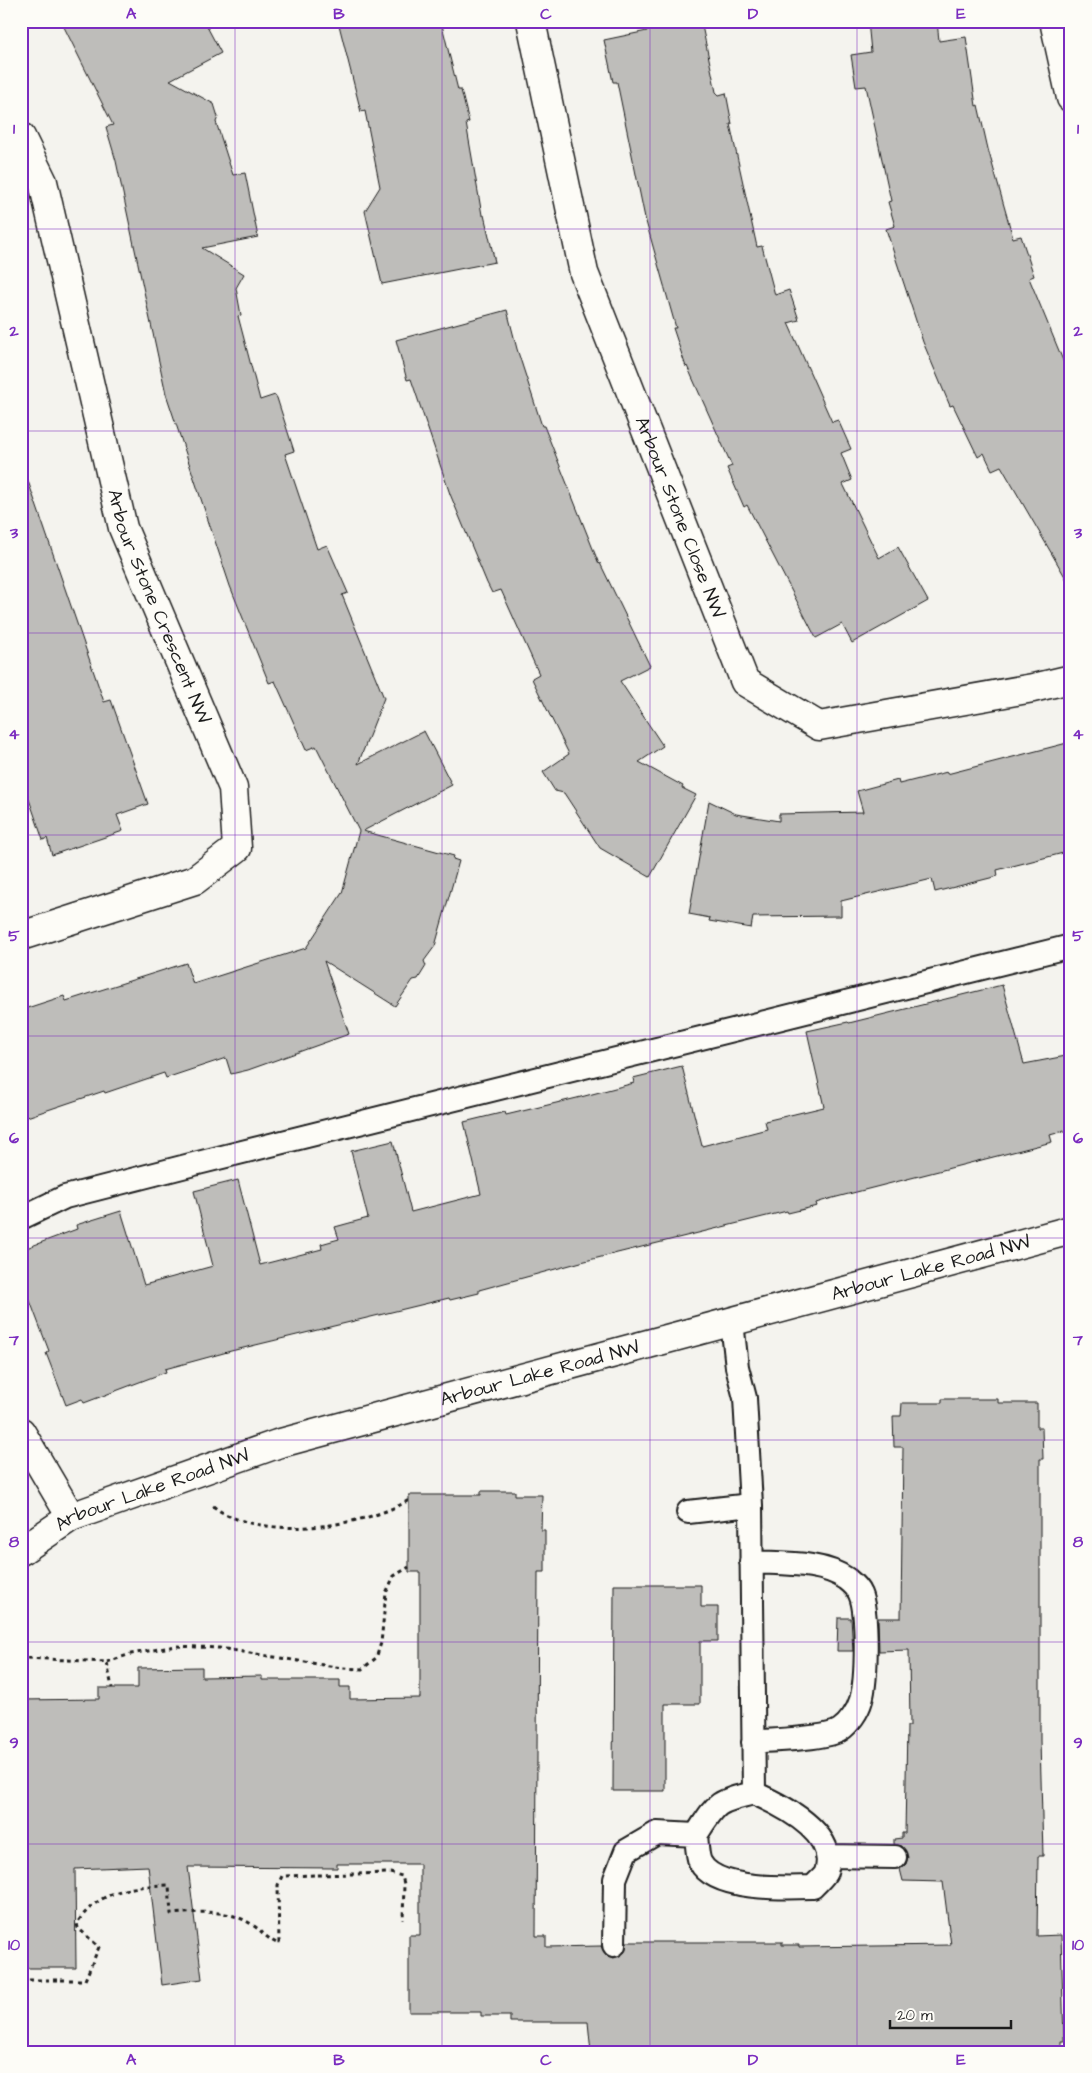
<svg xmlns="http://www.w3.org/2000/svg" width="1092" height="2073" font-family="'Architects Daughter',sans-serif">
  <style>
    .building { fill: #bebdba; stroke: #1c1c1c }
    .lines { fill: none; stroke-linecap: round; stroke-linejoin: round }
    .lane-casing { stroke: #1c1c1c; stroke-width: 26 }
    .street-casing { stroke: #1c1c1c; stroke-width: 31 }
    .secondary-casing { stroke: #1c1c1c; stroke-width: 31 }
    .path { stroke: #1c1c1c; stroke-width: 3; stroke-dasharray: 4 4; stroke-linecap: butt }
    .lane { stroke: #fdfcf7; stroke-width: 22 }
    .street { stroke: #fdfcf7; stroke-width: 28 }
    .secondary { stroke: #fdfcf7; stroke-width: 28 }
    .grid { fill: none; stroke: #7b2cbf; stroke-width: 1; stroke-opacity: 0.55 }
    .labels { text-anchor: middle; dominant-baseline: central; stroke-width: 5; stroke-linejoin: round; paint-order: stroke }
    .street-label { font-size: 19px; fill: #1c1c1c; stroke: #fdfcf7 }
    .neatline { fill: none; stroke: #7b2cbf; stroke-width: 2 }
    .grid-label { font-size: 16px; text-anchor: middle; font-weight: bold; fill: #7b2cbf }
  </style>
  <rect width="100%" height="100%" fill="#f4f3ee"/>
  <filter id="ink" filterUnits="userSpaceOnUse"><feTurbulence type="fractalNoise" baseFrequency=".02" numOctaves="2"/><feDisplacementMap in="SourceGraphic" scale="10" xChannelSelector="R" yChannelSelector="G"/><feConvolveMatrix kernelMatrix="1 2 1 2 8 2 1 2 1" color-interpolation-filters="sRGB"/></filter>
  <g filter="url(#ink)">
    <path class="building" d="M 61,21 L 204,21 L 221,53 L 170,80 L 214,104 L 218,117 L 216,122 L 233,175 L 245,173 L 258,237 L 202,248 L 244,274 L 236,288 L 241,315 L 238,316 L 260,400 L 275,395 L 277,398 L 294,451 L 285,454 L 317,549 L 327,545 L 348,593 L 342,595 L 384,698 L 358,764 L 424,731 L 452,785 L 363,831 L 454,856 L 453,859 L 459,861 L 435,946 L 424,961 L 426,966 L 418,979 L 413,980 L 395,1006 L 324,961 L 349,1034 L 248,1070 L 231,1074 L 226,1058 L 166,1078 L 164,1073 L 105,1093 L 104,1091 L 21,1119 L 21,1050 L 26,1049 L 21,1037 L 21,1010 L 64,996 L 66,1001 L 186,963 L 193,984 L 306,948 L 342,893 L 359,831 L 316,746 L 306,750 L 275,681 L 269,683 L 230,586 L 166,394 L 116,161 L 106,127 L 113,125 Z
      M 338,21 L 441,21 L 458,90 L 461,90 L 469,122 L 466,123 L 482,215 L 484,215 L 495,262 L 382,284 L 365,211 L 380,187 L 365,111 L 361,112 Z
      M 644,21 L 701,21 L 716,92 L 719,95 L 726,93 L 732,124 L 730,124 L 757,247 L 762,246 L 775,295 L 789,290 L 799,320 L 788,323 L 832,422 L 838,420 L 851,449 L 841,453 L 852,480 L 843,484 L 879,558 L 898,547 L 928,601 L 852,643 L 842,624 L 816,638 L 747,505 L 744,507 L 727,468 L 732,466 L 687,366 L 686,367 L 673,328 L 676,328 L 645,218 L 617,82 L 613,82 L 604,40 L 647,31 Z
      M 868,21 L 937,21 L 939,41 L 966,37 L 976,106 L 978,105 L 988,149 L 1013,238 L 1021,236 L 1034,276 L 1029,278 L 1071,380 L 1071,587 L 1001,466 L 992,470 L 984,453 L 978,457 L 953,405 L 950,406 L 923,342 L 886,229 L 895,226 L 888,202 L 891,201 L 866,86 L 856,87 L 851,55 L 871,52 Z
      M 507,310 L 517,349 L 542,426 L 544,426 L 599,564 L 600,563 L 650,666 L 620,681 L 663,746 L 639,762 L 683,786 L 682,788 L 696,795 L 650,877 L 600,848 L 564,793 L 555,791 L 543,772 L 569,754 L 533,681 L 532,678 L 539,674 L 501,590 L 492,593 L 487,583 L 450,494 L 411,379 L 407,380 L 396,340 Z
      M 27,478 L 104,702 L 111,700 L 148,804 L 117,815 L 123,831 L 52,855 L 47,838 L 43,840 L 21,776 L 21,479 Z
      M 1071,742 L 1071,851 L 997,870 L 998,876 L 935,892 L 932,879 L 841,901 L 841,916 L 753,917 L 751,928 L 709,921 L 710,918 L 689,914 L 709,801 L 736,814 L 779,821 L 779,814 L 863,812 L 857,791 L 898,780 L 899,784 L 947,772 L 947,774 Z
      M 1002,985 L 1024,1064 L 1071,1055 L 1071,1129 L 1050,1135 L 1052,1142 L 829,1199 L 816,1203 L 817,1206 L 788,1213 L 787,1211 L 581,1262 L 479,1290 L 479,1293 L 450,1300 L 449,1298 L 231,1351 L 165,1369 L 166,1372 L 113,1392 L 84,1403 L 82,1399 L 66,1405 L 46,1353 L 49,1351 L 21,1277 L 21,1250 L 77,1229 L 76,1225 L 121,1211 L 144,1285 L 213,1266 L 194,1191 L 238,1180 L 260,1265 L 322,1249 L 321,1244 L 339,1239 L 335,1227 L 368,1218 L 351,1151 L 393,1141 L 411,1212 L 481,1194 L 464,1122 L 505,1112 L 506,1115 L 577,1098 L 634,1083 L 633,1078 L 682,1066 L 702,1146 L 767,1129 L 765,1121 L 824,1107 L 807,1031 L 848,1022 L 849,1023 Z
      M 942,1399 L 998,1399 L 998,1403 L 1037,1403 L 1037,1428 L 1042,1428 L 1043,1459 L 1040,1459 L 1040,1740 L 1043,1856 L 1038,1856 L 1037,1936 L 1061,1935 L 1064,2041 L 1061,2041 L 1061,2052 L 591,2052 L 588,2022 L 510,2022 L 510,2016 L 481,2016 L 481,2012 L 409,2012 L 409,1935 L 420,1935 L 420,1864 L 337,1864 L 337,1868 L 188,1867 L 202,1979 L 162,1985 L 148,1866 L 75,1869 L 76,1968 L 21,1968 L 21,1700 L 99,1699 L 99,1688 L 138,1688 L 138,1668 L 202,1667 L 202,1677 L 262,1676 L 262,1680 L 340,1680 L 340,1687 L 350,1687 L 350,1699 L 420,1698 L 420,1572 L 409,1572 L 409,1495 L 481,1495 L 481,1491 L 515,1491 L 515,1495 L 542,1495 L 541,1530 L 545,1530 L 545,1572 L 538,1572 L 536,1936 L 546,1936 L 546,1947 L 601,1946 L 607,1956 L 614,1958 L 625,1952 L 627,1942 L 782,1942 L 782,1945 L 799,1945 L 799,1947 L 951,1945 L 943,1882 L 903,1881 L 900,1869 L 906,1864 L 908,1857 L 902,1846 L 894,1844 L 894,1839 L 902,1838 L 902,1833 L 905,1833 L 907,1726 L 910,1726 L 909,1650 L 879,1651 L 878,1618 L 901,1618 L 903,1447 L 894,1447 L 893,1416 L 901,1416 L 902,1403 L 942,1403 Z
      M 614,1585 L 701,1585 L 701,1607 L 718,1607 L 718,1641 L 700,1641 L 700,1704 L 665,1704 L 665,1791 L 613,1791 Z
      M 838,1618 L 851,1618 L 853,1651 L 837,1651 Z"/>
    <g class="lines">
      <g class="lane-casing">
        <path id="lane" d="M 21,1218 L 65,1197 L 194,1164 L 1071,946
          M 732,1322 L 737,1367 L 745,1398 L 751,1505 L 754,1793 C 715,1802 717,1803 696,1835 C 697,1843 697,1855 700,1862 C 715,1891 785,1888 813,1887 C 817,1882 824,1877 826,1872 C 839,1833 781,1805 754,1793
          M 688,1512 L 751,1505
          M 751,1562 C 781,1564 822,1561 847,1579 C 852,1583 858,1589 860,1594 C 868,1612 867,1680 861,1700 C 858,1711 849,1724 840,1730 C 827,1739 771,1740 753,1742
          M 827,1856 L 895,1857
          M 614,1945 L 615,1879 L 626,1851 L 657,1833 L 696,1835"/>
      </g>
      <g class="street-casing">
        <g id="street">
          <path id="s1" d="M 531,21 L 584,273 L 745,682 L 819,726 L 1033,688 L 1071,679"/>
          <path d="M 1054,21 L 1071,98"/>
          <path id="s2" d="M 21,137 L 43,182 L 123,528 L 233,788 L 237,848 L 195,880 L 21,936"/>
          <path d="M 21,1432 L 71,1517"/>
        </g>
      </g>
      <g class="secondary-casing">
        <g id="secondary">
          <path id="s3" d="M 21,1551 L 71,1517 L 277,1444 L 1071,1230"/>
        </g>
      </g>
      <path class="path" d="M 213,1506 C 257,1542 363,1528 409,1500
        M 21,1662 L 27,1658 L 107,1662 L 112,1688
        M 107,1662 L 131,1654 L 176,1646 L 219,1648 L 342,1668 L 362,1669 L 376,1658 L 381,1643 L 386,1593 L 394,1576 L 409,1567
        M 21,1980 L 85,1980 L 99,1947 L 78,1928 L 77,1923 C 99,1890 132,1886 169,1885 L 171,1914 C 201,1912 229,1908 254,1926 C 263,1932 268,1940 279,1944 L 278,1885 L 282,1876 L 390,1873 L 402,1876 L 404,1884 L 403,1920"/>
      <use href="#lane" class="lane"/>
      <use href="#street" class="street"/>
      <use href="#secondary" class="secondary"/>
    </g>
  </g>
  <path class="grid" d="M 235,21 L 235,2052M 442,21 L 442,2052M 650,21 L 650,2052M 857,21 L 857,2052M 21,229 L 1071,229M 21,431 L 1071,431M 21,633 L 1071,633M 21,835 L 1071,835M 21,1036 L 1071,1036M 21,1238 L 1071,1238M 21,1440 L 1071,1440M 21,1642 L 1071,1642M 21,1844 L 1071,1844"/>
  <g class="labels">
    <g class="street-label">
      <text stroke="none"><textPath href="#s1" startOffset="520">Arbour Stone Close NW</textPath></text>
      <text stroke="none"><textPath href="#s2" startOffset="491">Arbour Stone Crescent NW</textPath></text>
      <text stroke="none"><textPath href="#s3" startOffset="956">Arbour Lake Road NW</textPath></text>
      <text stroke="none"><textPath href="#s3" startOffset="551">Arbour Lake Road NW</textPath></text>
      <text stroke="none"><textPath href="#s3" startOffset="146">Arbour Lake Road NW</textPath></text>
    </g>
  </g>
  <rect width="1092" height="2073" fill="none" stroke="#fdfcf7" stroke-width="55"/>
  <path d="M890 2020v8h121v-8" fill="none" stroke="#1c1c1c" stroke-width="2.5"/>
  <text x="897" y="2020" font-size="15" fill="#1c1c1c" stroke="#fdfcf7" stroke-width="4" paint-order="stroke">20 m</text>
  <rect x="28" y="28" width="1036" height="2018" class="neatline"/>
  <g class="grid-label">
    <text x="131" y="19">A</text>
    <text x="339" y="19">B</text>
    <text x="546" y="19">C</text>
    <text x="753" y="19">D</text>
    <text x="961" y="19">E</text>
    <text x="14" y="134">1</text>
    <text x="1078" y="134">1</text>
    <text x="14" y="336">2</text>
    <text x="1078" y="336">2</text>
    <text x="14" y="538">3</text>
    <text x="1078" y="538">3</text>
    <text x="14" y="739">4</text>
    <text x="1078" y="739">4</text>
    <text x="14" y="941">5</text>
    <text x="1078" y="941">5</text>
    <text x="14" y="1143">6</text>
    <text x="1078" y="1143">6</text>
    <text x="14" y="1345">7</text>
    <text x="1078" y="1345">7</text>
    <text x="14" y="1547">8</text>
    <text x="1078" y="1547">8</text>
    <text x="14" y="1748">9</text>
    <text x="1078" y="1748">9</text>
    <text x="14" y="1950">10</text>
    <text x="1078" y="1950">10</text>
    <text x="131" y="2065">A</text>
    <text x="339" y="2065">B</text>
    <text x="546" y="2065">C</text>
    <text x="753" y="2065">D</text>
    <text x="961" y="2065">E</text>
  </g>
</svg>
